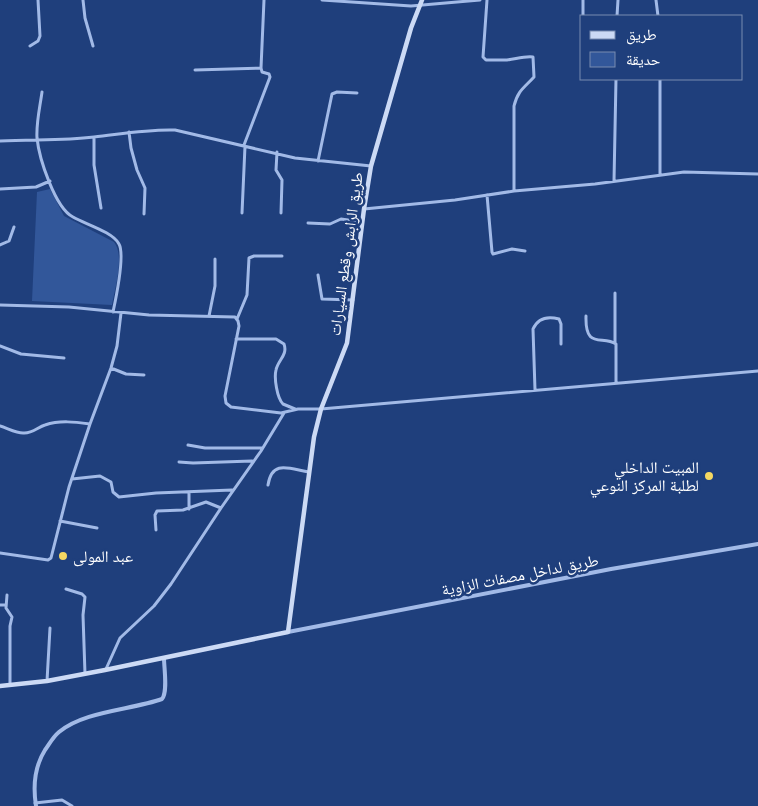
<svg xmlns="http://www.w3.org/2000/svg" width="758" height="806" font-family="Raleway,'Noto Naskh Arabic',sans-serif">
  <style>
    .green { fill: #32579a }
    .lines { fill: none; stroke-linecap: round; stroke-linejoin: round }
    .minor { stroke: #a2bae7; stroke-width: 3 }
    .tertiary { stroke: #a2bae7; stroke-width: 4 }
    .secondary { stroke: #ccdaf5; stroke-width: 4.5 }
    .poi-dot { fill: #f5d862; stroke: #1f3f7c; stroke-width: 2 }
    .labels { text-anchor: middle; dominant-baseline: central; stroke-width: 5; stroke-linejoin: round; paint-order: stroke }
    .street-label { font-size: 16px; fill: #fff; stroke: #1f3f7c }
    .poi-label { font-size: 16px; fill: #fff; stroke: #1f3f7c; text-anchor: end }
  </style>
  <rect width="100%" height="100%" fill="#1f3f7c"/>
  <path class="green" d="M 50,189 L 64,216 L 114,242 C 125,256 115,288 112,305 L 32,301 L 37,192 Z"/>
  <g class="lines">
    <path class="minor" d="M 83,0 L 85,18 L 93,46
      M 322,0 L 411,6 L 480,0
      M 487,0 L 483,57 L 486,60 C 493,60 500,60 507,60 C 516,59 524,56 533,57 L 534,77 C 524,88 518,90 514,106 L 514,191
      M 583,0 L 583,16
      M 656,0 L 658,16
      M 617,16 L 618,0
      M 30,46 L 38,41 L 40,36 L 38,0
      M 195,70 L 261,68 L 264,0
      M 660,79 L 660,175
      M 42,92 C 40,107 36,123 37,138 C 39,158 55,208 73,217 C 85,224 113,232 119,244 C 125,255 116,298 113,312
      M 129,132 L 131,148 L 137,170 L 145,188 L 144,214
      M 94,137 L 94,165 L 101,208
      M 0,141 C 31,139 62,141 94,137 C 121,134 147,129 175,130 L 295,158 L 371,166
      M 244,145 L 270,77 L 269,74 L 262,72 L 261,68
      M 277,152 L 276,170 L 282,180 L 281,213
      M 318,161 L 332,94 L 337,92 L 357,93
      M 614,181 L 616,79
      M 0,189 L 36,187 L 50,181
      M 487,195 L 492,252 L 493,254 L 512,249 L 525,251
      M 364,209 L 455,200 L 514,191 L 595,184 L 684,172 L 758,174
      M 242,213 L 245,146
      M 308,223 L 330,224 L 341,219 L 362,222
      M 0,245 L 9,241 L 14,227
      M 318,275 L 322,299 L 353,300
      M 615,293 L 615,343
      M 0,305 L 69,307 L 149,315 L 235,317 L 238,321 L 239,326 L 225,396 L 226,403 L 231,407 L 281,413 L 298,409 L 321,409 L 758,371
      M 209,316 L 215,286 L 215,259
      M 586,316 C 585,350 602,335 616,344 L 616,383
      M 237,319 L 247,295 L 249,258 L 254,256 L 282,256
      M 236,339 L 276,339 L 284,344 C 288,355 278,360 276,370 C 274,378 277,398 283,404 L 295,409
      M 0,346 L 21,354 L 64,358
      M 111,368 L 126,374 L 144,375
      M 535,390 L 533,329 C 538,318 548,316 559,319 L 561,324 L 561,344
      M 0,426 C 7,428 16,433 23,433 C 32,434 38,427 45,425 C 60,420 75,422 90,424
      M 188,445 L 205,448 L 262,448
      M 179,462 L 193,463 L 252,461
      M 72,479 L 100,476 L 111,482 L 113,492 L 119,497 L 156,493 L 232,490
      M 268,485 C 272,459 290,469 309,472
      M 189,509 L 189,492
      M 60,521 L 97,528
      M 156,530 L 155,515 L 157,511 L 183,510 L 206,502 L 221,508
      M 0,553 L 48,560 L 51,558 L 69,487 L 90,424 L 111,368 L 117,346 L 121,313
      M 66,589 L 82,594 L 85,597 L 83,615 L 85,674
      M 7,595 L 6,608 L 12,617 L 10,626 L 10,685
      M 0,605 L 6,605
      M 106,669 L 120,638 L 154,606 L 171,584 L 221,508 L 261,451 L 284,413
      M 47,681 L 50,628
      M 35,803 L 62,800 L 72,806"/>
    <path class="tertiary" d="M 288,632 L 611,569 L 758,544
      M 36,806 C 33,787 35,766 45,750 C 50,743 53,737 59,732 C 84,711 131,710 162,699 C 168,692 164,668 164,658"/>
    <path class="secondary" d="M 0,686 L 47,681 L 105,670 L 288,632 L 314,437 L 321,409 L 347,343 L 364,209 L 371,166 L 411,28 L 422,0"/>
  </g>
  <g class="poi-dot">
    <circle cx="709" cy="476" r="5"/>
    <circle cx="63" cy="556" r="5"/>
  </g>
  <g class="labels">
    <g class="street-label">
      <text transform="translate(346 254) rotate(-82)">طريق الرابش وقطع السيارات</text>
      <text transform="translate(520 575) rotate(-11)">طريق لداخل مصفات الزاوية</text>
    </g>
    <g class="poi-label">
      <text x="699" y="467">المبيت الداخلي<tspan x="699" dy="18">لطلبة المركز النوعي</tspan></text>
      <text x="73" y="556" text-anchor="start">عبد المولى</text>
    </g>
  </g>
  <rect x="580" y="15" width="162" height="65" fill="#1f3f7c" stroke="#798cb0"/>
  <rect x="590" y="31" width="25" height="8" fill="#ccdaf5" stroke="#798cb0"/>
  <text x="626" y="40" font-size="15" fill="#ffffff">طريق</text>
  <rect x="590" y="52" width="25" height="15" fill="#32579a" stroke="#798cb0"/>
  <text x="626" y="65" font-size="15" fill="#ffffff">حديقة</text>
</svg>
